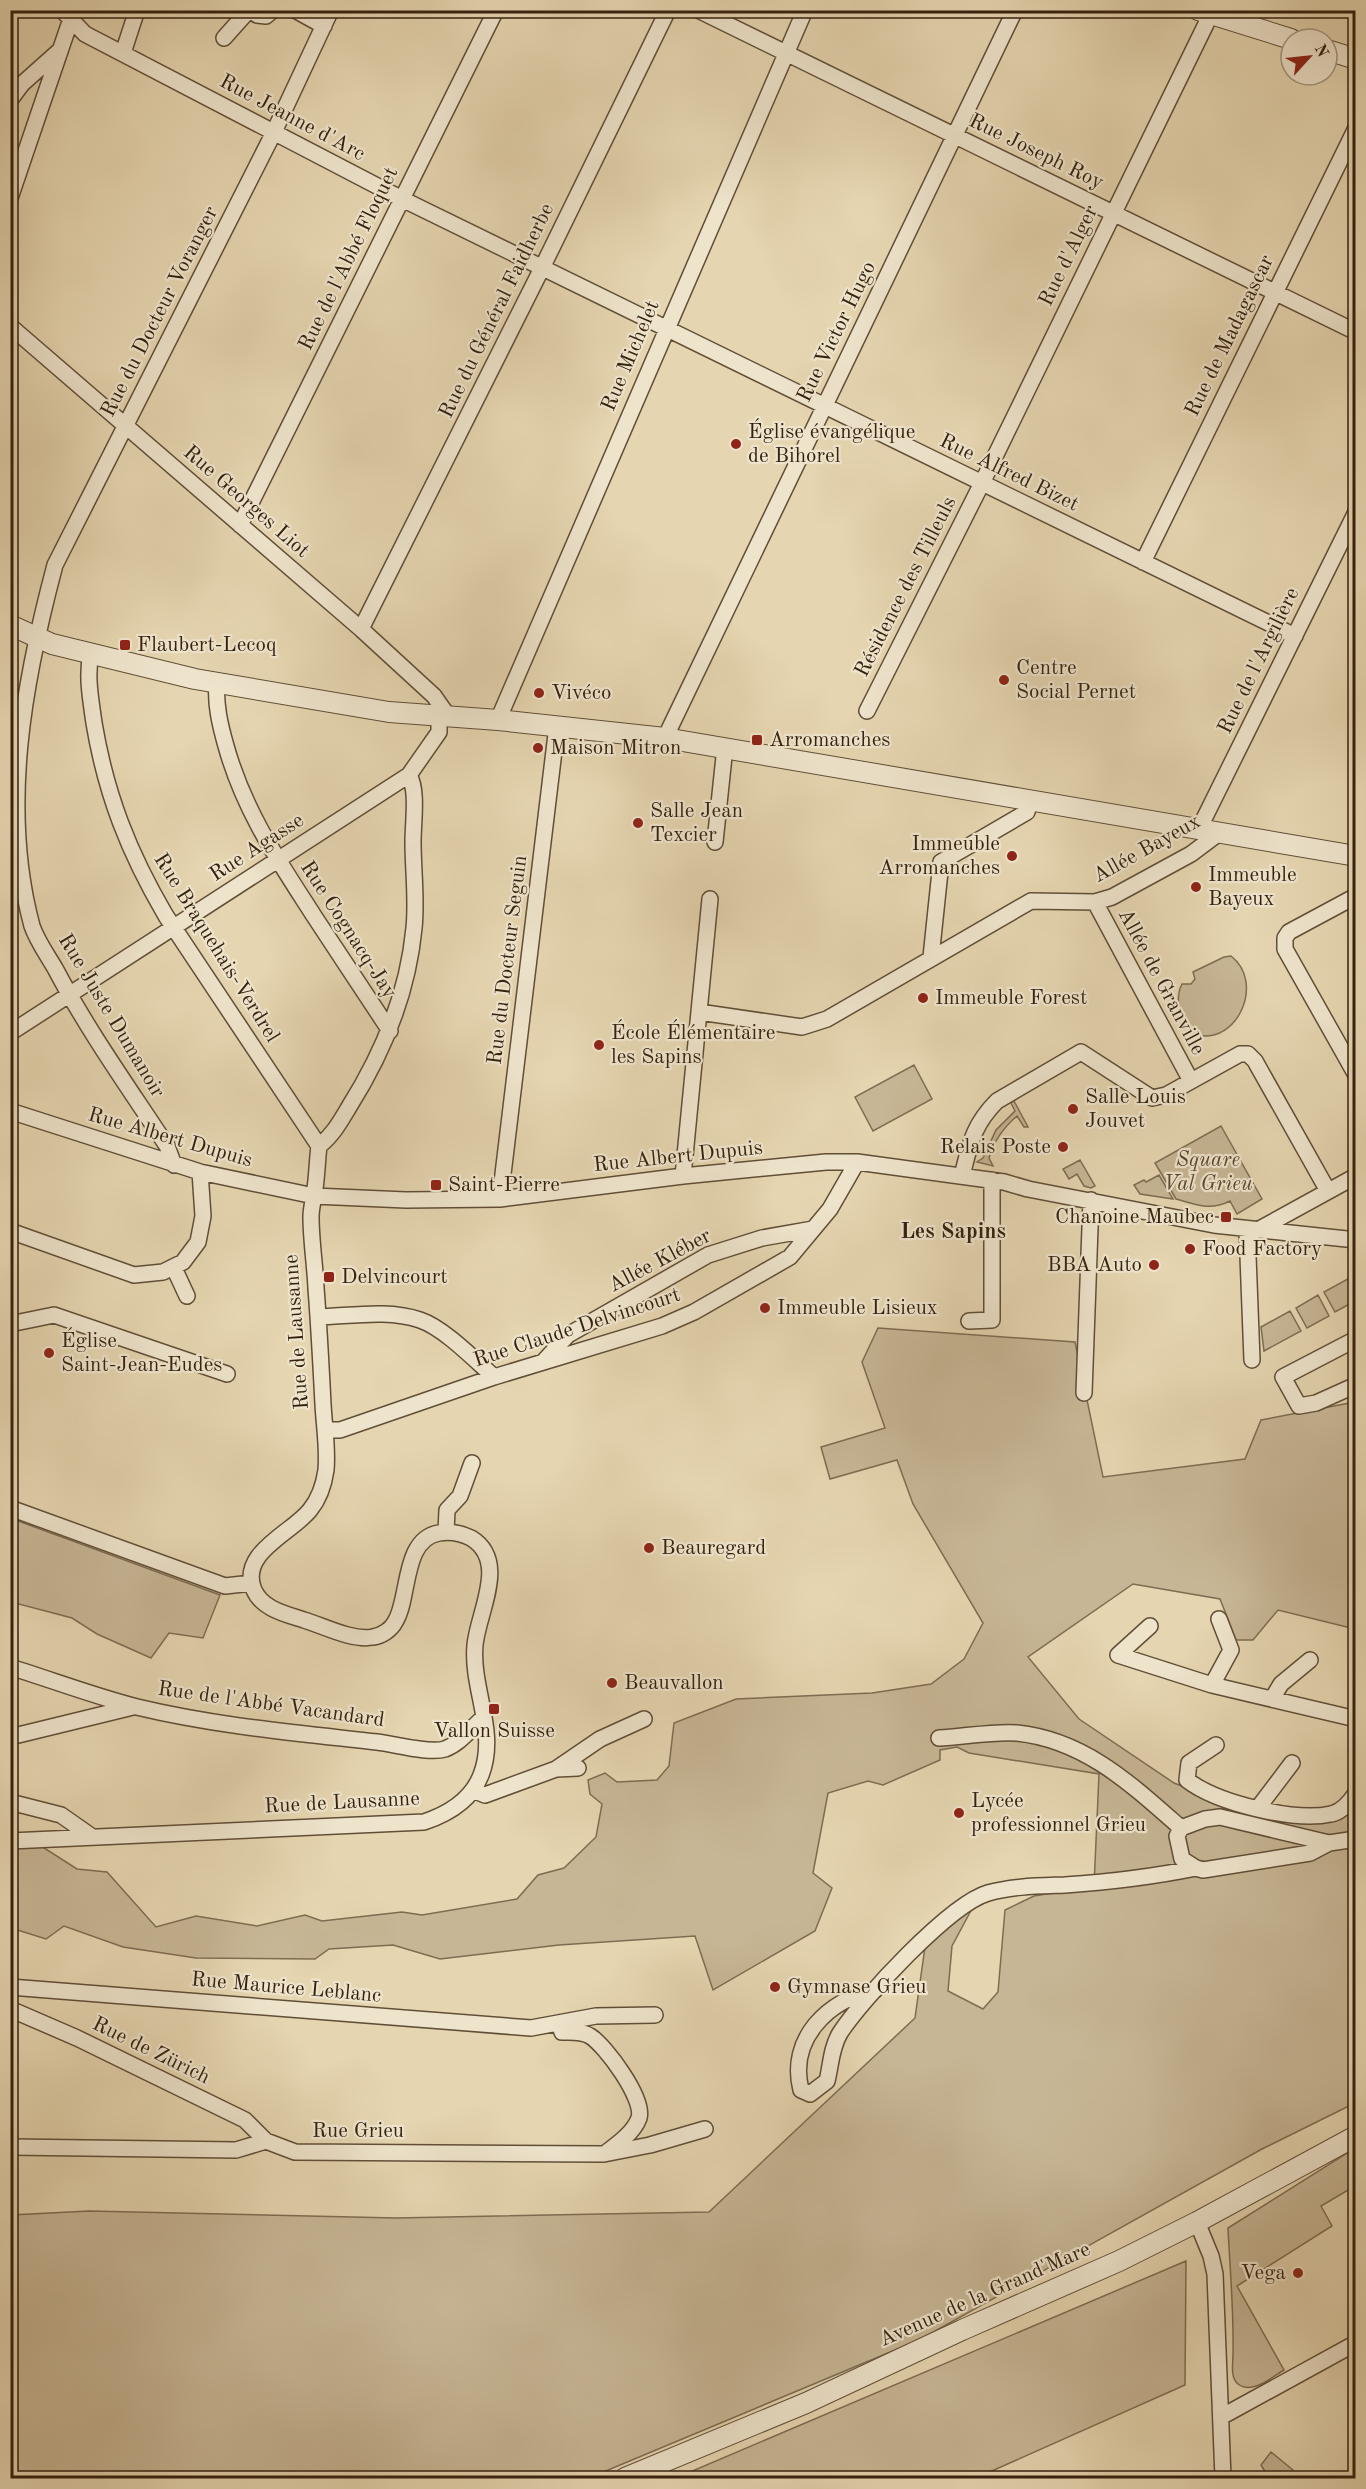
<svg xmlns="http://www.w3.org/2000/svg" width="1366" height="2489" font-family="'Old Standard TT',serif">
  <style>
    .green { fill: #c7b695; stroke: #7e6c52; stroke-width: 1.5 }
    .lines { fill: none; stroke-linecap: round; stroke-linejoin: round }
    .minor-casing { stroke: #614e37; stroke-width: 18 }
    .tertiary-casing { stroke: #614e37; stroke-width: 22 }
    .minor { stroke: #eee4cc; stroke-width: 15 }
    .tertiary { stroke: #eee4cc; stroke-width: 20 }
    .poi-dot { fill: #8f2418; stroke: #eee4cc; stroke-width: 2 }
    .labels { text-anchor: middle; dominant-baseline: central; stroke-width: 4.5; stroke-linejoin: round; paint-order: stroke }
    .street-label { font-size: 21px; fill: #35210f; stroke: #eee4cc }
    .poi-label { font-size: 21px; fill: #35210f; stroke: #eee4cc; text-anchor: start }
    .park-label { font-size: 21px; font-style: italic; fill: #5a4630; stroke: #eee4cc }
    .neighbourhood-label { font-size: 22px; font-weight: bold; fill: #35210f; stroke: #eee4cc }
  </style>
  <rect width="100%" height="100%" fill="#e5d5b0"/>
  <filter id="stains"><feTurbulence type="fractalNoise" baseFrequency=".00333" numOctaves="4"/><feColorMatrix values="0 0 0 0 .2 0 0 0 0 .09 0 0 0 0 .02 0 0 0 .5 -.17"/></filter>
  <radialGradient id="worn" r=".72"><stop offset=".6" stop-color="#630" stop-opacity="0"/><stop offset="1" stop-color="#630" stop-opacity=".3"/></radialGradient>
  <path class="green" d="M 1231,956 C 1265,982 1238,1045 1196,1035 C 1182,1022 1173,1002 1182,984 L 1191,984 L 1195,979 L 1193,972 L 1224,957 Z
    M 914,1065 L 932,1099 L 873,1131 L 855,1097 Z
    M 1014,1101 L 1028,1127 L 1024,1127 L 1017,1116 C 1003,1128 994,1140 989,1158 L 993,1166 L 977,1162 L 983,1158 L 996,1130 L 1015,1111 L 1011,1103 Z
    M 1221,1126 L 1262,1199 L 1237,1214 L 1230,1201 C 1210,1211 1197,1205 1176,1199 L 1155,1163 Z
    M 1080,1160 L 1095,1186 L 1091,1188 L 1084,1186 L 1077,1174 L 1069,1179 L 1063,1169 Z
    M 1159,1175 L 1173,1199 L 1140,1194 L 1134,1185 L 1144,1180 L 1146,1182 Z
    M 1355,1275 L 1355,1301 L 1335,1312 L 1324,1292 Z
    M 1318,1295 L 1329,1316 L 1307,1328 L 1296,1308 Z
    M 1290,1311 L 1301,1331 L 1264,1351 L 1261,1327 Z
    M 878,1328 L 1075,1342 L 1103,1477 L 1245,1459 L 1261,1420 L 1355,1402 L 1355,1629 L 1278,1610 L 1253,1640 L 1236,1640 L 1220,1599 L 1133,1584 L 1028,1657 L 1079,1719 L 1174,1783 L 1250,1812 L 1323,1818 L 1355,1814 L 1355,2103 L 1262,2149 L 919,2340 L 589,2478 L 11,2478 L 11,2215 L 89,2211 L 396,2218 L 709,2212 L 915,2018 L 925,1947 L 974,1905 L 952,1946 L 948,1991 L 983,2009 L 998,1992 L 1005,1910 L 1034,1896 L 1094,1886 L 1099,1774 L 969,1753 L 957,1747 L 940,1750 L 940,1760 L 883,1785 L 868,1781 L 828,1793 L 813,1873 L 832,1888 L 815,1931 L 713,1990 L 695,1936 L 559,1945 L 440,1959 L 393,1945 L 329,1949 L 315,1959 L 196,1958 L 123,1947 L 64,1926 L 46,1939 L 11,1928 L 11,1846 L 38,1844 L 77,1869 L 107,1872 L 156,1927 L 196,1916 L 257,1926 L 305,1915 L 322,1921 L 402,1912 L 422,1915 L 517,1899 L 538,1875 L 564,1868 L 596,1837 L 602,1804 L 590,1794 L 588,1780 L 605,1773 L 617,1782 L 657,1780 L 669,1766 L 674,1723 L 736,1699 L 872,1693 L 931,1684 L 964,1659 L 983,1623 L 913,1504 L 897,1460 L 830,1479 L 821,1447 L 885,1428 L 862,1362 Z
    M 10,1518 L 220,1595 L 203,1638 L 169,1633 L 151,1658 L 97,1634 L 72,1618 L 11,1602 Z
    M 1355,2148 L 1355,2186 L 1321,2206 L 1332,2226 L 1237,2286 L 1284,2370 C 1272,2377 1252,2395 1238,2384 C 1230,2378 1233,2363 1233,2354 C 1234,2312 1230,2270 1228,2228 Z
    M 1186,2261 L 1185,2385 L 976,2478 L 676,2478 Z
    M 1271,2452 L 1293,2470 L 1285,2478 L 1269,2478 L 1261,2465 Z"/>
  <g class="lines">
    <g class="minor-casing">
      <path id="minor" d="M 62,10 L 85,34 L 402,199 L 1295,636
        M 254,10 L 257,15 L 266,16 L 273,10
        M 295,10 L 324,26
        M 698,10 L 1356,332
        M 224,38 L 249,10
        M 123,53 L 137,10
        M 10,100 L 22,84 L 59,51
        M 10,198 L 74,10
        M 10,326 L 361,629 L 434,696 L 448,716
        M 240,525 L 496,10
        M 1143,562 L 1356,128
        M 361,629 L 542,268 L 668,10
        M 91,654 C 86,676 91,701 94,723 C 106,795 129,853 166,916 L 319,1146
        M 217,682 C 215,704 220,725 226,746 C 244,811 278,860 314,916 C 339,954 365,993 390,1031
        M 867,711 L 982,483 L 1206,24 L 1208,14
        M 498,720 L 805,10
        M 665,738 L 1015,10
        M 1199,829 L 1356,512
        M 715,842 L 725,747
        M 1356,896 L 1289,932 L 1285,938 L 1285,949 L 1356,1075
        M 1095,902 L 1112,897 L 1191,854 L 1219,833
        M 931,957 L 941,862 L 1027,812 L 1030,801
        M 699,1012 L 802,1027 L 827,1019 L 1031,901 L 1095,902 L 1191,1081
        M 10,1033 L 409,775 L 439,732 L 439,715
        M 10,1111 L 200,1172 L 314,1196 L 406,1200 L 500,1199 L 683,1176 L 826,1162 L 857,1162 L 1004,1182 L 1028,1189 L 1214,1225 L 1356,1240
        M 174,1165 L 167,1146 C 129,1088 88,1031 56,970 C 48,956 37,941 32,926 C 0,808 24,681 55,565 L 273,134 L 331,10
        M 683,1176 L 710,899
        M 962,1176 C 970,1144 973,1125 997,1101 L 1081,1052 L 1152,1098 L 1166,1095 L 1240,1054 L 1248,1054 L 1255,1061 L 1328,1191
        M 500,1199 L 557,726
        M 1247,1230 L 1252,1360
        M 10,1231 L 134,1275 L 163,1272 L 183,1262 L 198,1242 L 203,1216 L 200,1172
        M 1256,1231 L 1356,1176
        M 174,1268 L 187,1296
        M 318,1317 C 351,1316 389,1309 420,1320 C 444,1328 475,1360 494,1377
        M 969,1321 L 992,1320 L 992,1180
        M 10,1324 L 54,1315 L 227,1374
        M 1356,1339 L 1283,1377 L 1299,1406 L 1316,1403 L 1356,1385
        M 543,1362 L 568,1335 L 708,1255 L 762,1238 L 813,1229
        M 1084,1393 L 1091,1200
        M 325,1430 L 340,1430 L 494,1377 L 662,1326 L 694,1312 L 790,1257 L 830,1209 L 857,1162
        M 10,1508 L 225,1586 L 252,1583
        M 446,1532 L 447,1510 L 460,1496 L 472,1463
        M 1150,1626 L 1118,1655 L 1212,1685 L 1356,1719
        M 10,1667 C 52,1680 94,1696 137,1707 C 216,1726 297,1733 377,1742 C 395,1744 429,1754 445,1749 C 461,1743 471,1728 484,1717
        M 1212,1685 L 1231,1650 L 1219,1619
        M 1272,1699 L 1281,1684 L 1310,1660
        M 10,1737 L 133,1707
        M 939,1738 C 962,1737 995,1731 1017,1733 C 1085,1740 1132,1785 1181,1828
        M 1216,1745 L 1189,1763 L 1187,1780 C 1217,1803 1294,1822 1331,1814 C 1342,1812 1350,1802 1356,1793
        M 556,1769 L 600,1739 L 644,1719
        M 473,1790 L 485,1795 L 556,1769 L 578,1768
        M 10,1802 L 61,1815 L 91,1836
        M 1258,1808 L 1292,1763
        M 10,1841 L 424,1822 C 448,1814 471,1801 481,1775 C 498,1732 471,1689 475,1645 C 478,1612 509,1561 471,1538 C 461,1533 450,1531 439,1533 C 402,1539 410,1599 395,1622 C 391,1630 381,1636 373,1637 C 352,1641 324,1626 304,1620 C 286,1614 262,1609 254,1590 C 238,1553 292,1533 310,1510 C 319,1499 324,1484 326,1470 C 328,1448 324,1425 323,1404 C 321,1365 319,1327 316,1288 C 315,1265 311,1240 311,1217 C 311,1209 313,1202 314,1195 C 317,1179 317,1162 319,1146 C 333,1135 340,1122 349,1107 C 383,1053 408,992 414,928 C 417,900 413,870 413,842 C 413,822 418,790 409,775
        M 1329,1843 L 1220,1817 L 1205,1819 L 1181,1828 L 1177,1836 L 1182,1859 L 1196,1868 L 1203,1870 L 1310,1853 L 1329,1843 L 1356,1839
        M 10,1987 L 531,2028 L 596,2016 L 655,2015
        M 875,1990 C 828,2000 788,2039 801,2090 L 810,2094 L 827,2081 C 831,2065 831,2048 840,2033 C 862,1999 950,1904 988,1893 C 1013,1886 1039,1886 1065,1885 C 1109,1882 1152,1877 1196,1868
        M 10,2009 L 77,2038 L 245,2120 L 266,2141
        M 559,2024 L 562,2032 C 571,2032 582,2031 590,2036 C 605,2045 645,2099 639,2118 C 634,2132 619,2143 607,2152
        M 10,2147 L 236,2150 L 266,2141 L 295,2152 L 604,2154 L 650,2145 L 705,2129
        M 1197,2222 L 1211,2256 L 1215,2274 L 1223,2478
        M 1221,2417 L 1356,2343"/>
    </g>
    <g class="tertiary-casing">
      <path id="tertiary" d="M 1198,10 L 1291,39
        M 1327,50 L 1356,59
        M 10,625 L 52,644 L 195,679 L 389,712 L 498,720 L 665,738 L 1356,856
        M 625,2478 L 806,2403 L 962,2330 L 1119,2261 L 1197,2222 L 1356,2136"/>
    </g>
    <use href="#minor" class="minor"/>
    <use href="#tertiary" class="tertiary"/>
  </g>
  <g class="poi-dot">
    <circle cx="736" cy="444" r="6"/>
    <rect x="119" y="639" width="12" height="12" rx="3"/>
    <circle cx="1004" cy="680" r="6"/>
    <circle cx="539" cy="693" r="6"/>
    <rect x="751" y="734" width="12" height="12" rx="3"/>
    <circle cx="538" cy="748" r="6"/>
    <circle cx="638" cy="823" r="6"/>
    <circle cx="1012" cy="856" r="6"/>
    <circle cx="1196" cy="887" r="6"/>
    <circle cx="923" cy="998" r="6"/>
    <circle cx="599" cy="1045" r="6"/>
    <circle cx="1073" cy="1109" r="6"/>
    <circle cx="1063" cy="1147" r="6"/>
    <rect x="430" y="1179" width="12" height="12" rx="3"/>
    <rect x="1220" y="1211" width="12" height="12" rx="3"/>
    <circle cx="1190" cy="1249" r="6"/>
    <circle cx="1154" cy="1265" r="6"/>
    <rect x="323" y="1271" width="12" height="12" rx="3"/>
    <circle cx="765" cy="1308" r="6"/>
    <circle cx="49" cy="1353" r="6"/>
    <circle cx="649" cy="1548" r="6"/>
    <circle cx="612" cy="1683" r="6"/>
    <rect x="488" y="1703" width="12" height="12" rx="3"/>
    <circle cx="959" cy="1813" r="6"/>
    <circle cx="775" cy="1987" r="6"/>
    <circle cx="1298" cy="2273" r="6"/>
  </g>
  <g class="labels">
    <g class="street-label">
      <text transform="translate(292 118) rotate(28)">Rue Jeanne d'Arc</text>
      <text transform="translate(1036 152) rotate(26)">Rue Joseph Roy</text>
      <text transform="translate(1069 256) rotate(-64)">Rue d'Alger</text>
      <text transform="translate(349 259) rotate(-64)">Rue de l'Abbé Floquet</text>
      <text transform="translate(497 311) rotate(-64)">Rue du Général Faidherbe</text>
      <text transform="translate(160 312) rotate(-63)">Rue du Docteur Voranger</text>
      <text transform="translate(837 332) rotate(-64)">Rue Victor Hugo</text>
      <text transform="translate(1230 336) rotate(-64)">Rue de Madagascar</text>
      <text transform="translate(631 356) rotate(-67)">Rue Michelet</text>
      <text transform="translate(1009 473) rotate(26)">Rue Alfred Bizet</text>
      <text transform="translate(246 502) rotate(41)">Rue Georges Liot</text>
      <text transform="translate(906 587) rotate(-63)">Résidence des Tilleuls</text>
      <text transform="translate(1259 661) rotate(-64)">Rue de l'Argilière</text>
      <text transform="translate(257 848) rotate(-33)">Rue Agasse</text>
      <text transform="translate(1147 849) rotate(-29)">Allée Bayeux</text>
      <text transform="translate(348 930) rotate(57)">Rue Cognacq-Jay</text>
      <text transform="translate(216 948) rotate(58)">Rue Braquehais-Verdrel</text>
      <text transform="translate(508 960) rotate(-83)">Rue du Docteur Seguin</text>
      <text transform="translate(1161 982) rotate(62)">Allée de Granville</text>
      <text transform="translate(111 1016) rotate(59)">Rue Juste Dumanoir</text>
      <text transform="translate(170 1138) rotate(16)">Rue Albert Dupuis</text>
      <text transform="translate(678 1157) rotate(-6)">Rue Albert Dupuis</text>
      <text transform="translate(660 1261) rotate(-28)">Allée Kléber</text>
      <text transform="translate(577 1328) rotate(-18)">Rue Claude Delvincourt</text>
      <text transform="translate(297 1332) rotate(-94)">Rue de Lausanne</text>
      <text transform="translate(271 1705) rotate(8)">Rue de l'Abbé Vacandard</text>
      <text transform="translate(342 1803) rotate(-3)">Rue de Lausanne</text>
      <text transform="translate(286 1988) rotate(5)">Rue Maurice Leblanc</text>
      <text transform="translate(151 2051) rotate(26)">Rue de Zürich</text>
      <text x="358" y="2131">Rue Grieu</text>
      <text transform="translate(985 2295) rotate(-24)">Avenue de la Grand'Mare</text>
    </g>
    <g class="poi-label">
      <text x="748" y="432">Église évangélique<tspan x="748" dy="24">de Bihorel</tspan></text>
      <text x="137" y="645">Flaubert-Lecoq</text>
      <text x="1016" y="668">Centre<tspan x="1016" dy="24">Social Pernet</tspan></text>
      <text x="551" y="693">Vivéco</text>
      <text x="769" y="740">Arromanches</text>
      <text x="550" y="748">Maison Mitron</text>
      <text x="650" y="811">Salle Jean<tspan x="650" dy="24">Texcier</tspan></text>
      <text x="1000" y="844" text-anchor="end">Immeuble<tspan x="1000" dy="24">Arromanches</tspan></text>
      <text x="1208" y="875">Immeuble<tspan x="1208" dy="24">Bayeux</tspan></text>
      <text x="935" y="998">Immeuble Forest</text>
      <text x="611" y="1033">École Élémentaire<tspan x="611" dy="24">les Sapins</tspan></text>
      <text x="1085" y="1097">Salle Louis<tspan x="1085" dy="24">Jouvet</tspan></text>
      <text x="1051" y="1147" text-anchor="end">Relais Poste</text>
      <text x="448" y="1185">Saint-Pierre</text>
      <text x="1214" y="1217" text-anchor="end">Chanoine Maubec</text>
      <text x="1202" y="1249">Food Factory</text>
      <text x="1142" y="1265" text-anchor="end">BBA Auto</text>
      <text x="341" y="1277">Delvincourt</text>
      <text x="777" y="1308">Immeuble Lisieux</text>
      <text x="61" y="1341">Église<tspan x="61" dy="24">Saint-Jean-Eudes</tspan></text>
      <text x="661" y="1548">Beauregard</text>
      <text x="624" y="1683">Beauvallon</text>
      <text x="494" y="1731" text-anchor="middle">Vallon Suisse</text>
      <text x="971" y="1801">Lycée<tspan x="971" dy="24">professionnel Grieu</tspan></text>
      <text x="787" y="1987">Gymnase Grieu</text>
      <text x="1286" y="2273" text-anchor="end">Vega</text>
    </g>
    <g class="park-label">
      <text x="1208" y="1160">Square<tspan x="1208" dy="24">Val Grieu</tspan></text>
    </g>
    <g class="neighbourhood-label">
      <text x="953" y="1232">Les Sapins</text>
    </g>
  </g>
  <rect width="1366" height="2489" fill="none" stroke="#e5d5b0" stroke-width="36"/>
  <rect x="12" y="12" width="1342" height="2465" fill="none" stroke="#35210f" stroke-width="3"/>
  <rect x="18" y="18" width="1330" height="2453" fill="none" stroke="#35210f" stroke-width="1.5"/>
  <g transform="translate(1309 57) rotate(63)"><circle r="28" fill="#eee4cc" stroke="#a49680" stroke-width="1.5"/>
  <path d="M0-4.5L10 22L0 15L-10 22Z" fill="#8f2418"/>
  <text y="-9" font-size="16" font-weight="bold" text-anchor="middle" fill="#35210f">N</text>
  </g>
  <rect width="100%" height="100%" filter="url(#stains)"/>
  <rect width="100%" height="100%" fill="url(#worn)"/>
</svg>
